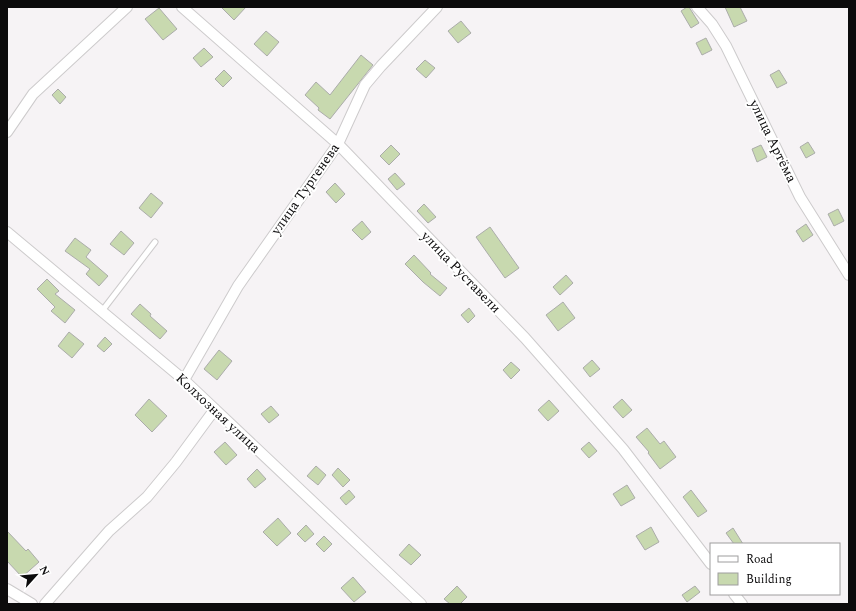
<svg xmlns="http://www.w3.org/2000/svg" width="856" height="611" font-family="Spectral,serif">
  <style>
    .building { fill: #c8d9af; stroke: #abacaa }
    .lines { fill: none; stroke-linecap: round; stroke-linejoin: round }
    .lane-casing { stroke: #cdcbcc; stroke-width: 7 }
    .street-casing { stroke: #cdcbcc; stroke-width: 12 }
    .lane { stroke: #fff; stroke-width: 5 }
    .street { stroke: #fff; stroke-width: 10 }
    .labels { text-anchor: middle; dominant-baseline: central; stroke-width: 4; stroke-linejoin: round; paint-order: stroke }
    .street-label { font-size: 14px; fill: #0c0b0c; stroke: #fff }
  </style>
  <rect width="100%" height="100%" fill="#f6f3f5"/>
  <path class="building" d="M 221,7 L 246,7 L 234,20 Z
    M 687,7 L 689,7 L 699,23 L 691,28 L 681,11 Z
    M 725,7 L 740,7 L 747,21 L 734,27 Z
    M 159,8 L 177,29 L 163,40 L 145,19 Z
    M 461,21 L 471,33 L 458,43 L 448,31 Z
    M 266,31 L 279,42 L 267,56 L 254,44 Z
    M 706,38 L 712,50 L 702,55 L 696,43 Z
    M 204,48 L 213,57 L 201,67 L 193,58 Z
    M 361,55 L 373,65 L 330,119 L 318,110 L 319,108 L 305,95 L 316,82 L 330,95 Z
    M 425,60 L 435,68 L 426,78 L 416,69 Z
    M 224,70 L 232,78 L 223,87 L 215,79 Z
    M 779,70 L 787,83 L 777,88 L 770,75 Z
    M 58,89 L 66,97 L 60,104 L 52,95 Z
    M 808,142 L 815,153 L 806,158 L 800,147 Z
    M 391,145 L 400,154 L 389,165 L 380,156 Z
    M 761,145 L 767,157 L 757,162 L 752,149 Z
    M 395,173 L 405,184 L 397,190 L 388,179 Z
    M 335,183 L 345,194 L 336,203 L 326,192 Z
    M 151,193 L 163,203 L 151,218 L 139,208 Z
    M 424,204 L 436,217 L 428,223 L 417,211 Z
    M 838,209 L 844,221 L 834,226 L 828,214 Z
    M 362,221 L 371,232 L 362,240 L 352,230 Z
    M 806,224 L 813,235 L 803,242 L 796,231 Z
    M 490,227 L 519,268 L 505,278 L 476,237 Z
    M 121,231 L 134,243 L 124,255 L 110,244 Z
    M 75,238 L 91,250 L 86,257 L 108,276 L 99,286 L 86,274 L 90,269 L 65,251 Z
    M 414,255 L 431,273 L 430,274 L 447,288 L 440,296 L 423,282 L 405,264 Z
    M 566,275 L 573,283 L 560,295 L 553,287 Z
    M 47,279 L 59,291 L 55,294 L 75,310 L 65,323 L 51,311 L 55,307 L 37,289 Z
    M 563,302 L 575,318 L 558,331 L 546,315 Z
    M 140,304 L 151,314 L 150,316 L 167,331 L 160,339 L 131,314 Z
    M 469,308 L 475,316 L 468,323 L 461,315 Z
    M 69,332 L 84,344 L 72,358 L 58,346 Z
    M 105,337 L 112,344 L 104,352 L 97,346 Z
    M 219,350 L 232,361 L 217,380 L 204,369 Z
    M 592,360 L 600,369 L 590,377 L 583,368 Z
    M 511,362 L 520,370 L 511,379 L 503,370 Z
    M 149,399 L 167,416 L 152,432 L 135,415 Z
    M 622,399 L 632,410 L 623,418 L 613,407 Z
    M 549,400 L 559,411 L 548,421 L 538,410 Z
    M 271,406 L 279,415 L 269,423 L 261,414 Z
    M 647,428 L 660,444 L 664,441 L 676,457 L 660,469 L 648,453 L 649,452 L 636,437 Z
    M 225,442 L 237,455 L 226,465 L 214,452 Z
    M 589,442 L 597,451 L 589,458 L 581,449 Z
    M 316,466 L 326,475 L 318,485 L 307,476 Z
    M 338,468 L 350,480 L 343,487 L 332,475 Z
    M 257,469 L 266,479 L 255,488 L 247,479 Z
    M 627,485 L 635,498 L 621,506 L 613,494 Z
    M 349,490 L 355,497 L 346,505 L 340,498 Z
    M 691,490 L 707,511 L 698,517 L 683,497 Z
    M 278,518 L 291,533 L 277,546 L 263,532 Z
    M 306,525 L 314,534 L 305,542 L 297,534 Z
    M 651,527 L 659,542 L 645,550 L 636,536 Z
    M 733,528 L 743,544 L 734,544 L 726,533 Z
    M 7,531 L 26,551 L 28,549 L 39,562 L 22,577 L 7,561 Z
    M 324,536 L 332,544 L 324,552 L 316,544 Z
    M 409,544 L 421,555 L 411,565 L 399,555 Z
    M 353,577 L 366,592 L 354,602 L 341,588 Z
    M 457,586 L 467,597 L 460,604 L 450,604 L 444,599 Z
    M 695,586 L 700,592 L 687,602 L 682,595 Z"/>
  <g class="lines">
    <g class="lane-casing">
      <path id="lane" d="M 102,311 L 155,242"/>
    </g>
    <g class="street-casing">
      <path id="street" d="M 182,7 L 338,144 L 525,338 L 623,449 L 711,564
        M 697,7 L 712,24 L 726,46 L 800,197 L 849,275
        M 7,132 L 33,94 L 127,7
        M 7,232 L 184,380 L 421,604
        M 184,380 L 238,286 L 338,144 L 365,85 L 381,66 L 437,7
        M 7,589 L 32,604
        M 734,594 L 742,604
        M 45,604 L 109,531 L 147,497 L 176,462 L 215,409"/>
    </g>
    <use href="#lane" class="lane"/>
    <use href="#street" class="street"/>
  </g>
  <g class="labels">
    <g class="street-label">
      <text transform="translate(773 141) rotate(64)">улица Артёма</text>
      <text transform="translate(305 189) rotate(-55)">улица Тургенева</text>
      <text transform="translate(461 272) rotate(46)">улица Руставели</text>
      <text transform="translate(218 413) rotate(43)">Колхозная улица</text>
    </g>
  </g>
  <rect width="856" height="611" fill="none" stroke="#0c0b0c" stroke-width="16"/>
  <rect x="710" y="543" width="130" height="52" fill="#ffffff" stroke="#9e9d9e"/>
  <rect x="718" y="556" width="20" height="6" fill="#ffffff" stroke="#9e9d9e"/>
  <text x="746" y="563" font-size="12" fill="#0c0b0c">Road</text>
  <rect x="718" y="573" width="20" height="12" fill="#c8d9af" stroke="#9e9d9e"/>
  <text x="746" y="583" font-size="12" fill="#0c0b0c">Building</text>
  <g transform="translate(36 575) rotate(63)" stroke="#ffffff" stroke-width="3" paint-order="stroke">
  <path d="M0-3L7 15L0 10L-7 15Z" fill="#0c0b0c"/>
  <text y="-6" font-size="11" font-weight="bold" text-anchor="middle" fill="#0c0b0c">N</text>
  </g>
</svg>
